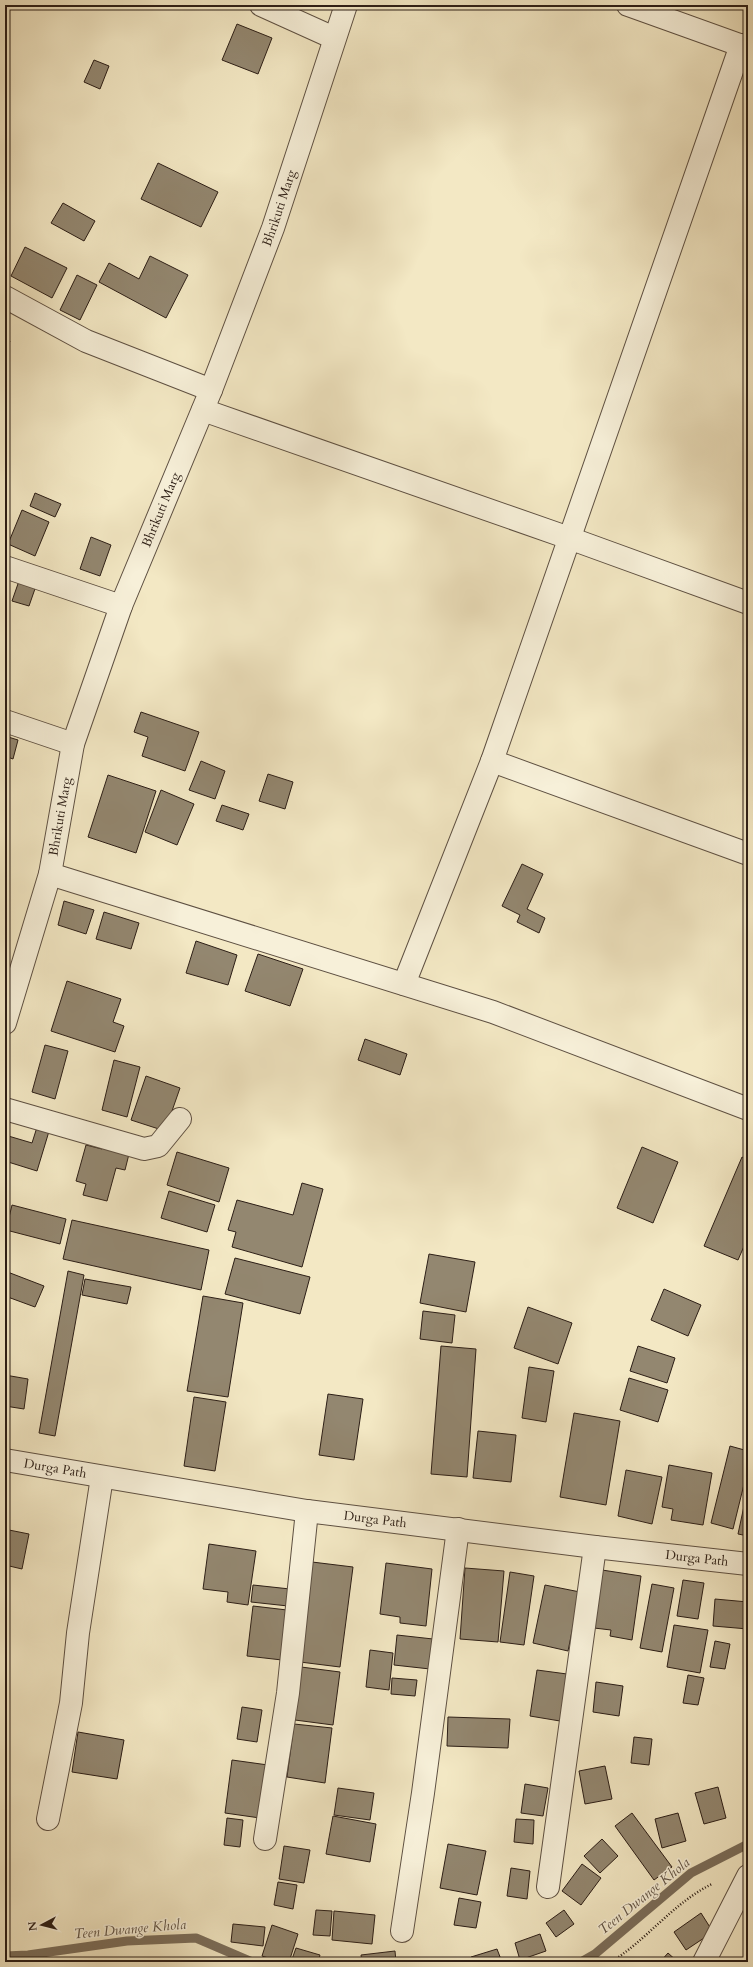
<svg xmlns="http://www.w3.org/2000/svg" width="753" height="1967" font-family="Cardo,serif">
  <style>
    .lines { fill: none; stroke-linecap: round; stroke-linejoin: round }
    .stream { stroke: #7b6e5b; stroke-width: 9 }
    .building { fill: #938770; stroke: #2c1e16 }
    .street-casing { stroke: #5e5042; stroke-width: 24 }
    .path { stroke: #2c1e16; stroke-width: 2.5; stroke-dasharray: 1 2; stroke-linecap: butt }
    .street { stroke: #f7f0d9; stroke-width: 22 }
    .labels { text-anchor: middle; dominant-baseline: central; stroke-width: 3; stroke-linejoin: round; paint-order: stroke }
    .street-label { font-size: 13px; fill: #2c1e16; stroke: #f7f0d9 }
    .water-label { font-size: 14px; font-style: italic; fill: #605344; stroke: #f7f0d9 }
  </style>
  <rect width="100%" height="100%" fill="#f3e8c4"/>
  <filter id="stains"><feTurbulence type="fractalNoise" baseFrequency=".005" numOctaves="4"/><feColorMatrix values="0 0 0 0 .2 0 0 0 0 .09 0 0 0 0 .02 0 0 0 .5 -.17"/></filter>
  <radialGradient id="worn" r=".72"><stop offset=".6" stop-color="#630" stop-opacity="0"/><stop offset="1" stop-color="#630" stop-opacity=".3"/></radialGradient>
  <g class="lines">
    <path class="stream" d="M 5,1956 L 28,1955 L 127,1941 L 196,1938 L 252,1962
      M 581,1962 L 595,1954 L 691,1873 L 748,1844"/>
  </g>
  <path class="building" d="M 237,24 L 272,38 L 258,74 L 222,60 Z
    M 94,60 L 109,66 L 100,89 L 84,82 Z
    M 158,163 L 218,192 L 201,227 L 141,199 Z
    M 63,203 L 95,221 L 84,241 L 51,223 Z
    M 25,247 L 67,268 L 52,298 L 11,276 Z
    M 150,256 L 188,275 L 166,318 L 99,282 L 109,263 L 139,279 Z
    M 77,275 L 97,285 L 80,320 L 60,310 Z
    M 5,339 L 10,341 L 5,352 Z
    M 35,493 L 61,504 L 55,517 L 30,506 Z
    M 22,510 L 49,522 L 35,556 L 8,544 Z
    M 91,537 L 111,545 L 100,576 L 80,569 Z
    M 20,578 L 37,583 L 29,606 L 12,601 Z
    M 141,712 L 199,732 L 185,771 L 142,756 L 148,737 L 134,732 Z
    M 5,736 L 18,740 L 13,759 L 5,756 Z
    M 201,761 L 225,771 L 215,799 L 189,790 Z
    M 268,774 L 293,782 L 285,809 L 259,801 Z
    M 108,775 L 156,791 L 136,853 L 88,837 Z
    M 161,790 L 194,804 L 177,845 L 145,832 Z
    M 222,805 L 249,814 L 243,830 L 216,821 Z
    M 522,864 L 543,874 L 527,909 L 545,918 L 539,933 L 517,922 L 520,915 L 502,906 Z
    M 64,901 L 94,910 L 86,934 L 58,925 Z
    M 104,912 L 139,923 L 131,949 L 96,939 Z
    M 196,941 L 237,955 L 228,985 L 186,973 Z
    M 258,954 L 303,969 L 290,1006 L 245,991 Z
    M 67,981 L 121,999 L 113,1022 L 124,1026 L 115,1052 L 51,1031 Z
    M 365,1039 L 407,1054 L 400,1075 L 358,1060 Z
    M 45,1045 L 68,1051 L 55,1099 L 32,1092 Z
    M 114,1060 L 140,1067 L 127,1117 L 102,1110 Z
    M 146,1076 L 180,1088 L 165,1131 L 131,1120 Z
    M 38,1124 L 50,1128 L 37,1171 L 5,1161 L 5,1135 L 32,1143 Z
    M 105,1139 L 131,1146 L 125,1170 L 116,1168 L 107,1201 L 83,1195 L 86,1184 L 76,1181 L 86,1145 L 102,1149 Z
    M 642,1147 L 678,1162 L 653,1223 L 617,1208 Z
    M 177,1152 L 229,1168 L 219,1202 L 167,1185 Z
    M 742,1157 L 748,1160 L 748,1237 L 738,1260 L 704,1246 Z
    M 302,1183 L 323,1189 L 302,1267 L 232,1247 L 236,1232 L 228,1230 L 237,1200 L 293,1215 Z
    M 169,1191 L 215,1205 L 207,1232 L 161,1218 Z
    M 12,1205 L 66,1219 L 60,1244 L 6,1230 Z
    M 72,1220 L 209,1250 L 201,1290 L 63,1259 Z
    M 429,1254 L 475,1262 L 466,1312 L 420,1303 Z
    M 235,1258 L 310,1277 L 300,1314 L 225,1294 Z
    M 5,1271 L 44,1286 L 35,1307 L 5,1296 Z
    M 68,1271 L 84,1275 L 55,1436 L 39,1433 Z
    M 85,1279 L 131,1287 L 127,1304 L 82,1295 Z
    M 664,1289 L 701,1305 L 688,1336 L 651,1320 Z
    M 203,1296 L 243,1303 L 228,1397 L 187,1391 Z
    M 528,1307 L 572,1323 L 558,1364 L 514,1348 Z
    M 423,1311 L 455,1315 L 452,1343 L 420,1339 Z
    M 441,1346 L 476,1349 L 467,1477 L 431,1474 Z
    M 638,1346 L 675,1358 L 667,1383 L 630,1371 Z
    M 529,1367 L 554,1371 L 546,1422 L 522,1418 Z
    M 5,1375 L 28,1379 L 24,1409 L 5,1406 Z
    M 629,1378 L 668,1390 L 658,1422 L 620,1410 Z
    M 328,1394 L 363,1399 L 354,1460 L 319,1455 Z
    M 194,1397 L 226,1402 L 215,1471 L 184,1466 Z
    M 574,1413 L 620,1421 L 606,1505 L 560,1497 Z
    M 478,1431 L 516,1435 L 511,1482 L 473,1478 Z
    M 730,1446 L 748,1451 L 748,1468 L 733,1529 L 711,1523 Z
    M 669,1465 L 712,1473 L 703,1525 L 671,1520 L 673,1509 L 662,1507 Z
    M 626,1470 L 662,1477 L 652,1524 L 618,1516 Z
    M 744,1506 L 748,1507 L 748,1536 L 738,1534 Z
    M 9,1530 L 29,1534 L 22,1569 L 5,1565 L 5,1552 Z
    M 209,1544 L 256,1551 L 248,1605 L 227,1602 L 228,1592 L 203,1589 Z
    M 312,1562 L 353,1567 L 340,1667 L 300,1662 Z
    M 386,1563 L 432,1569 L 426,1626 L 400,1623 L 400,1617 L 380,1614 Z
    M 465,1568 L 504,1571 L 498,1642 L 460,1639 Z
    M 602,1570 L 641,1576 L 632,1640 L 610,1636 L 611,1630 L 594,1628 Z
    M 510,1572 L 534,1576 L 524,1645 L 500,1642 Z
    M 683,1580 L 704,1583 L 698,1619 L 677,1616 Z
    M 652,1584 L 674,1588 L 662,1652 L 640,1648 Z
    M 253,1585 L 290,1589 L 288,1606 L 251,1602 Z
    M 545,1585 L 580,1592 L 568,1651 L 533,1643 Z
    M 715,1599 L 748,1602 L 748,1629 L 713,1626 Z
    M 253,1606 L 287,1610 L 282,1660 L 247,1656 Z
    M 674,1625 L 708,1630 L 700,1673 L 667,1667 Z
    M 397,1635 L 433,1639 L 430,1669 L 394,1665 Z
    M 715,1641 L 730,1644 L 725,1669 L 710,1667 Z
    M 370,1650 L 393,1653 L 389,1690 L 366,1687 Z
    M 301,1667 L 340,1672 L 333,1725 L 295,1720 Z
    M 537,1670 L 567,1674 L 560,1721 L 530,1716 Z
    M 688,1675 L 704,1678 L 698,1705 L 683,1703 Z
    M 392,1678 L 417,1680 L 415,1696 L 391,1694 Z
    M 596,1682 L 623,1686 L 619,1716 L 593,1712 Z
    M 242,1707 L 262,1710 L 257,1742 L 237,1739 Z
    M 5,1712 L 9,1712 L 6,1736 L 5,1736 Z
    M 448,1717 L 510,1719 L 508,1748 L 447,1746 Z
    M 294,1724 L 332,1728 L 325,1783 L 287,1777 Z
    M 78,1732 L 124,1740 L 117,1779 L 72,1772 Z
    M 634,1737 L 652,1739 L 649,1765 L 631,1763 Z
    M 232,1760 L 268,1765 L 260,1818 L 225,1813 Z
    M 605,1766 L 612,1799 L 585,1804 L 579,1771 Z
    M 525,1784 L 548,1788 L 543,1816 L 521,1813 Z
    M 718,1787 L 726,1818 L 704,1824 L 695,1793 Z
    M 338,1788 L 374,1793 L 370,1820 L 334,1815 Z
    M 632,1813 L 672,1867 L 654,1880 L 615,1826 Z
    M 678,1813 L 686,1841 L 662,1848 L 655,1819 Z
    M 333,1816 L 376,1824 L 370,1862 L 326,1854 Z
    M 227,1818 L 243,1820 L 240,1847 L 224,1845 Z
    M 516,1819 L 534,1820 L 533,1844 L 514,1842 Z
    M 602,1839 L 618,1856 L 600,1873 L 584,1856 Z
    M 448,1844 L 486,1851 L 477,1895 L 440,1888 Z
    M 284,1846 L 310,1850 L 304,1883 L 279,1879 Z
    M 582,1864 L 601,1878 L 581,1905 L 562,1891 Z
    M 511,1868 L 530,1871 L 527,1899 L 507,1896 Z
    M 278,1882 L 297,1885 L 293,1909 L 274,1905 Z
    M 459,1898 L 481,1902 L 476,1928 L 454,1925 Z
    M 316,1910 L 332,1911 L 330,1936 L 313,1935 Z
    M 564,1910 L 574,1924 L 556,1937 L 546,1923 Z
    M 334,1911 L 375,1915 L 372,1944 L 332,1940 Z
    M 701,1913 L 713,1932 L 686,1950 L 674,1932 Z
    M 233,1924 L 265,1927 L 263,1946 L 231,1942 Z
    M 272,1925 L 298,1934 L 289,1962 L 281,1962 L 262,1956 Z
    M 540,1934 L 546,1951 L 520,1960 L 515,1943 Z
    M 296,1948 L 320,1955 L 318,1962 L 291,1962 Z
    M 497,1949 L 502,1962 L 473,1962 L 471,1957 Z
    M 395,1951 L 396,1962 L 362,1962 L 361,1955 Z
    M 668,1953 L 678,1962 L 660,1962 Z
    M 464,1958 L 465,1962 L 443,1962 Z"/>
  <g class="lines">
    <g class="street-casing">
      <g id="street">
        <path d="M 261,5 L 334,38"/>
        <path d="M 628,5 L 748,48"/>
        <path d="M 5,297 L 86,341 L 211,390"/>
        <path d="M 203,410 L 569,538 L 748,603"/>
        <path d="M 5,567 L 121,606"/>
        <path d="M 5,721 L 73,744"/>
        <path d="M 492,761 L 748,854"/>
        <path d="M 50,874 L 493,1012 L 748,1109"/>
        <path d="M 404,984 L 492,761 L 741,45"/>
        <path id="s1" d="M 5,1023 L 50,874 L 73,744 L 121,606 L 211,390 L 273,228 L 346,5"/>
        <path d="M 5,1109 L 144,1149 L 158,1146 L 180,1119"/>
        <path id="s2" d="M 5,1460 L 307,1511 L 595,1547 L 748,1564"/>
        <path d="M 48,1819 L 71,1703 L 78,1633 L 102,1477"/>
        <path d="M 265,1839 L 288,1693 L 307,1511"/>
        <path d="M 548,1887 L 595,1547"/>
        <path d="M 402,1931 L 423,1793 L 458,1529"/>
        <path d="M 704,1962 L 748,1876"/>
      </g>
    </g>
    <path class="path" d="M 611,1962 C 647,1940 673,1903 712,1884"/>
    <use href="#street" class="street"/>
  </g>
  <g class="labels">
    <g class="street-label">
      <text stroke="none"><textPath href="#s1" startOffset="862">Bhrikuti Marg</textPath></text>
      <text stroke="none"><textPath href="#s1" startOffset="538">Bhrikuti Marg</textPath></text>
      <text stroke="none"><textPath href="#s1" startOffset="214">Bhrikuti Marg</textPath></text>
      <text stroke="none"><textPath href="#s2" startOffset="51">Durga Path</textPath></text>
      <text stroke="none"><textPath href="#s2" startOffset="375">Durga Path</textPath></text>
      <text stroke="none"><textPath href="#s2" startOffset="699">Durga Path</textPath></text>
    </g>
    <g class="water-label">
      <text transform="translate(644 1896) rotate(-39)">Teen Dwange Khola</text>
      <text transform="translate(130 1929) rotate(-5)">Teen Dwange Khola</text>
    </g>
  </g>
  <rect width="753" height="1967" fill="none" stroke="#f3e8c4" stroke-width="20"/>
  <rect x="6" y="6" width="741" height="1955" fill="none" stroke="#2c1e16" stroke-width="2"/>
  <rect x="10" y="10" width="733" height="1947" fill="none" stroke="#2c1e16"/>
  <g transform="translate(42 1925) rotate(263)" stroke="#f7f0d9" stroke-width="3" paint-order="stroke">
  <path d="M0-3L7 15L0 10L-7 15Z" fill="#2c1e16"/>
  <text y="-6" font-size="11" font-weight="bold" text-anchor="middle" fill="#2c1e16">N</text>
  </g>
  <rect width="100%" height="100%" filter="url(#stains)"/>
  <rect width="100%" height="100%" fill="url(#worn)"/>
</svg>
